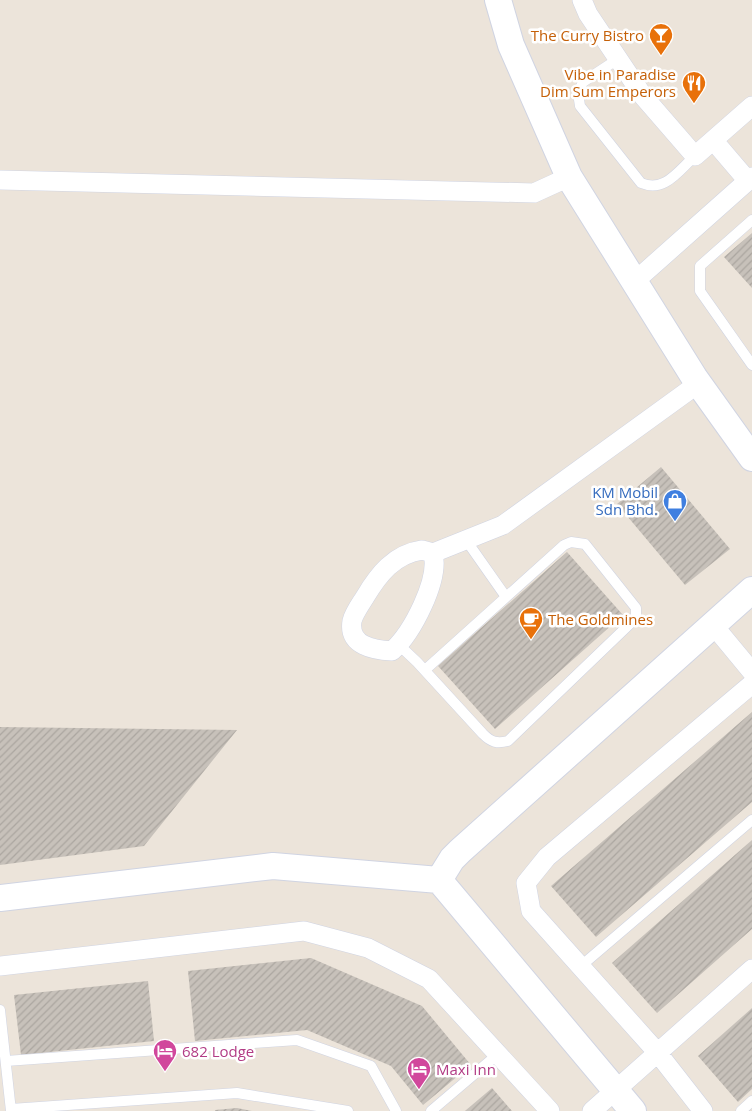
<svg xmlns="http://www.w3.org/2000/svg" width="752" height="1111" font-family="'Open Sans',sans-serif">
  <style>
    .building { fill: url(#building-hatch) }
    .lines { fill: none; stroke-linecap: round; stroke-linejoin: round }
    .lane-casing { stroke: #d0d4e2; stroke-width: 11 }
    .street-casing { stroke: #d0d4e2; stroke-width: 20 }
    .secondary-casing { stroke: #d0d4e2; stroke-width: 28 }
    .lane { stroke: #fff; stroke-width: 10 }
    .street { stroke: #fff; stroke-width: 19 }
    .secondary { stroke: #fff; stroke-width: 26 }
    .labels { text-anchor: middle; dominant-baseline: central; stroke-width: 5; stroke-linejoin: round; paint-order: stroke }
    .food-label { font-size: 15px; fill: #c56008; stroke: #fff; text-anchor: end }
    .shop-label { font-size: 15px; fill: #366cbe; stroke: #fff; text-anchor: end }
    .hotel-label { font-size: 15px; fill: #b23c85; stroke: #fff; text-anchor: start }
  </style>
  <defs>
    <pattern id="building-hatch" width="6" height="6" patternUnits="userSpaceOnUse" patternTransform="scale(1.25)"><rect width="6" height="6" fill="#c7c1ba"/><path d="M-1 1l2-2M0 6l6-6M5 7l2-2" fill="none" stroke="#aba6a0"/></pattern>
  </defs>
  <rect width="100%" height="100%" fill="#ece4da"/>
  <path class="building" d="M 752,233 L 752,288 L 724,257 Z
    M 661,467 L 730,549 L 685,585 L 617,504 Z
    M 567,552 L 623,615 L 495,729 L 438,666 Z
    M 752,712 L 752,802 L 596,937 L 551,886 Z
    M 0,727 L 237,730 L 144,846 L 0,865 Z
    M 752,840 L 752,929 L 657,1013 L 612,963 Z
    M 311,958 L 422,1006 L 471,1065 L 423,1105 L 391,1066 L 307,1030 L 195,1041 L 188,971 Z
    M 148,981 L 154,1041 L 21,1055 L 14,995 Z
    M 752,1008 L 752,1089 L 738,1102 L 698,1056 Z
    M 492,1088 L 512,1111 L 465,1111 Z
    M 237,1108 L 252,1111 L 215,1111 L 215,1110 Z"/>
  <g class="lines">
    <g class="lane-casing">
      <path id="lane" d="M 618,59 L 583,82 L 578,93 L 580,106 L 641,183 C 665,193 678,171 695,156
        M 752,220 L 700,266 L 700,291 L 752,365
        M 466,540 L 506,597
        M 399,645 L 417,662 L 483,734 C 491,742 497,744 508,741 L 636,618 L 636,608 L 585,544 L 571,542 L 564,545 L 425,670
        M 581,966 L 752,820
        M 0,1010 L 11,1111
        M 6,1061 L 297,1040 L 371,1066 L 396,1111
        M 11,1109 L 237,1093 L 348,1111
        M 431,1111 L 498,1054
        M 741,1111 L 752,1101"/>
    </g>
    <g class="street-casing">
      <path id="street" d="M 582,0 L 588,14 L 643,96 L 695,156 L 752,106
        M 713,140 L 748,181
        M 0,180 L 534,193 L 569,177
        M 634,282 L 752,177
        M 422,550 L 433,553 C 440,580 412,633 392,651 C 374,650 348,646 352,621 C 354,613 360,605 365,597 C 378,575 394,554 422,550 Z
        M 433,553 L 503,525 L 699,383
        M 714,626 L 752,672
        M 0,966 L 304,931 L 368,948 L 429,979 L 550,1111
        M 592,1111 L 752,969
        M 703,1111 L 657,1052 L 531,911 L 526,883 L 547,857 L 752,684"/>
    </g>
    <g class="secondary-casing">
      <path id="secondary" d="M 498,0 L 511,45 L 569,177 L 694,377 L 752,458
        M 439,880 L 452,859 L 460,851 L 752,590
        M 0,898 L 273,866 L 439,880 L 633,1111"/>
    </g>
    <use href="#lane" class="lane"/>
    <use href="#street" class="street"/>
    <use href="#secondary" class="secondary"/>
  </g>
  <defs>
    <g id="bar-pin" transform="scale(1.25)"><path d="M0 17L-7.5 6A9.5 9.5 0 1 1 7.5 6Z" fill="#e8710a" stroke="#fff"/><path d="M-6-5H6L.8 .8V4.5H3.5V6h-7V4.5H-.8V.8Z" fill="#fff"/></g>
    <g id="restaurant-pin" transform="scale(1.25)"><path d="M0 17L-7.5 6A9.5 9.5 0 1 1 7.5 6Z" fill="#e8710a" stroke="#fff"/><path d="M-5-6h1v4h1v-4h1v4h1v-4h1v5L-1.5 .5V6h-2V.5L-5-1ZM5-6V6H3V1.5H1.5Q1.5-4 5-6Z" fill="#fff"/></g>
    <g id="shop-pin" transform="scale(1.25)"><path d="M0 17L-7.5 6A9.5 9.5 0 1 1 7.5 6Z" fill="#3f7fe0" stroke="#fff"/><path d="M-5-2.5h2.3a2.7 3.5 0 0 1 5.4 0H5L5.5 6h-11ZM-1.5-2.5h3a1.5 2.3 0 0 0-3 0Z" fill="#fff"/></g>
    <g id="cafe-pin" transform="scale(1.25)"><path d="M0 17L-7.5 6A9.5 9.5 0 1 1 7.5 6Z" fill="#e8710a" stroke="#fff"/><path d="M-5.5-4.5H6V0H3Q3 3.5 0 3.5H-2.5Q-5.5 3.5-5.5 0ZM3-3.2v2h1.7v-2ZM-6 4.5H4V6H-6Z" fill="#fff"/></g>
    <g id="hotel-pin" transform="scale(1.25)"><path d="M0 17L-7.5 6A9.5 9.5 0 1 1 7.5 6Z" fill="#d1479c" stroke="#fff"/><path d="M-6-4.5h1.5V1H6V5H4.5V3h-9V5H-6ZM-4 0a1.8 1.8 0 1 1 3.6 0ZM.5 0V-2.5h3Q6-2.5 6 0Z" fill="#fff"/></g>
  </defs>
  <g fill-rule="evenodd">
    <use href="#bar-pin" x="661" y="35"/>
    <use href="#restaurant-pin" x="694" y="83"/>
    <use href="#shop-pin" x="675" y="501"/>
    <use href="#cafe-pin" x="531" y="619"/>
    <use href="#hotel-pin" x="165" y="1051"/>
    <use href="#hotel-pin" x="419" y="1069"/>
  </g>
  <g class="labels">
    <g class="food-label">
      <text x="644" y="35">The Curry Bistro</text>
      <text x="676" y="74">Vibe in Paradise<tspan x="676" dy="17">Dim Sum Emperors</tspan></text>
      <text x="548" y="619" text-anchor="start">The Goldmines</text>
    </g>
    <g class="shop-label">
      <text x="658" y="492">KM Mobil<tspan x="658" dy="17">Sdn Bhd.</tspan></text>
    </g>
    <g class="hotel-label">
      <text x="182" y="1051">682 Lodge</text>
      <text x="436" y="1069">Maxi Inn</text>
    </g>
  </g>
</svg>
